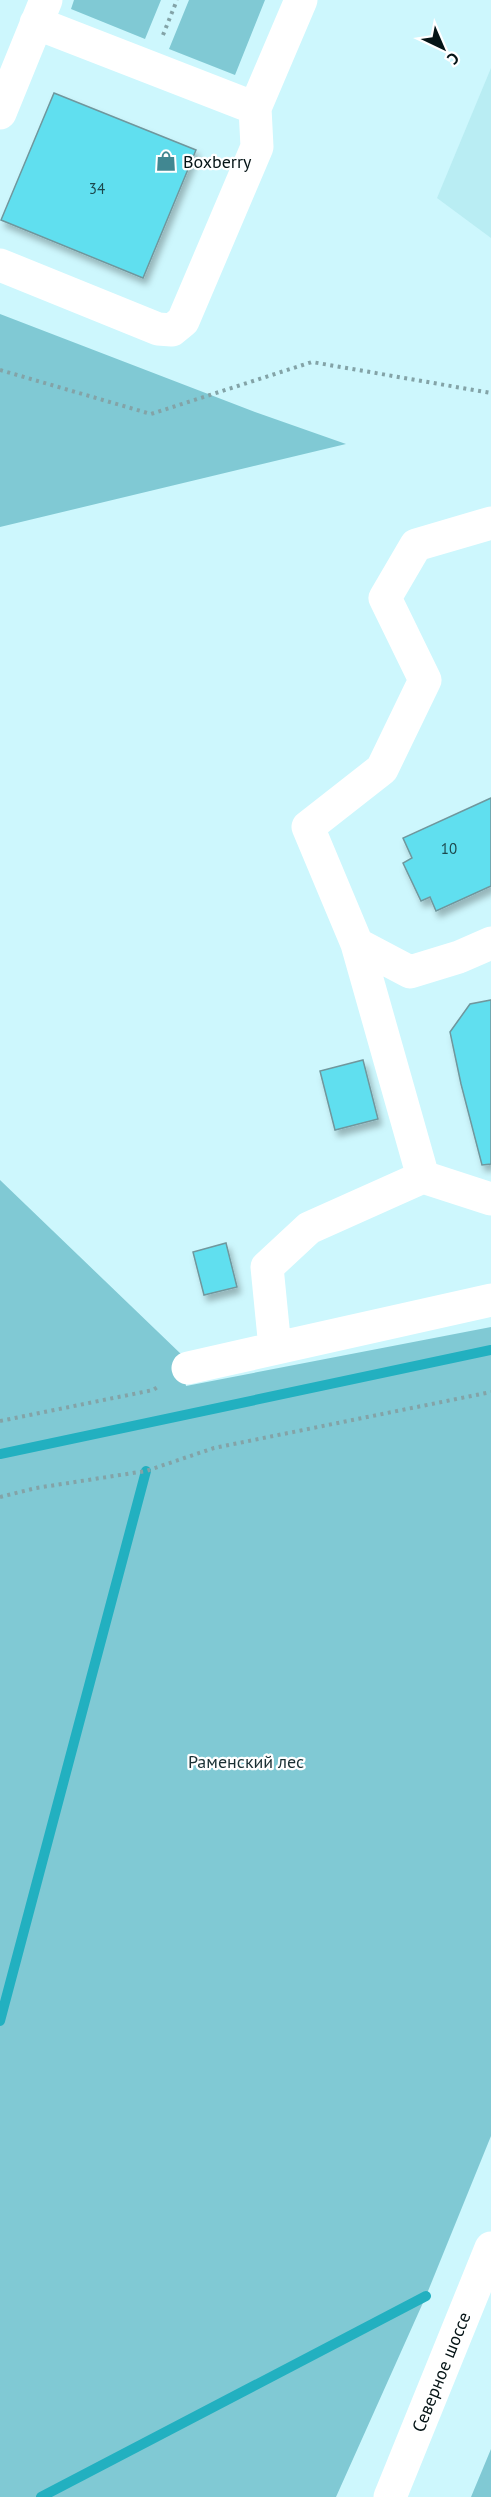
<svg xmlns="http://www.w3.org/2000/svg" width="491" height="2497" font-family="'PT Sans',sans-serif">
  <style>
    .built { fill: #b9edf3 }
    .green { fill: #80c9d4 }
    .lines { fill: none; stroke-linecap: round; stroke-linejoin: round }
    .stream { stroke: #22b0c0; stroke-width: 10 }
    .building { fill: #61dfef; stroke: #70979d; stroke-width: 1.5; filter: url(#shadow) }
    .path { stroke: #83a3a7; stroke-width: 4; stroke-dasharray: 3 4.5; stroke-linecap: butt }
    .minor { stroke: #fff; stroke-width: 33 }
    .major { stroke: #fff; stroke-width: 33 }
    .labels { text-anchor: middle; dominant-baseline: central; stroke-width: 4.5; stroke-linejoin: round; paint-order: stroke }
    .number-label { font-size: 15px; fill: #1c474c }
    .poi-label { font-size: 18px; fill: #051416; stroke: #fff; text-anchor: start }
    .park-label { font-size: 18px; fill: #192f33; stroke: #fff }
    .street-label { font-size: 18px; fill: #051416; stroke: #fff }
  </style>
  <defs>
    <filter id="shadow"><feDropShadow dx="3.5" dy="6" stdDeviation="3" flood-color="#0004"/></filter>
  </defs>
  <rect width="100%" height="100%" fill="#cdf7fd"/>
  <path class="built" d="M 491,68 L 491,238 L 437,198 Z"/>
  <path class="green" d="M 74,0 L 161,0 L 145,39 L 71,9 Z
    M 189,0 L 265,0 L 235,75 L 169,49 Z
    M 0,314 L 255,412 L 346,444 L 0,527 Z
    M 0,1180 L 182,1355 L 186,1386 L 491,1327 L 491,2136 L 426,2296 L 336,2497 L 0,2497 Z
    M 491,2449 L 491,2497 L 471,2497 Z"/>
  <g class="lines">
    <path class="stream" d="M 0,1454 L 491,1350
      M 0,2021 L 146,1471
      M 41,2497 L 426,2296"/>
  </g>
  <path class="building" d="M 54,93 L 196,150 L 143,278 L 1,220 Z
    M 491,798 L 491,886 L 436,911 L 430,897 L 421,901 L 403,863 L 412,858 L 403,838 Z
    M 491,1000 L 491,1164 L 482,1165 L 461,1084 L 450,1032 L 470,1004 Z
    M 363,1060 L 378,1119 L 335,1130 L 320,1071 Z
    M 226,1243 L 237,1287 L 204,1295 L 193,1252 Z"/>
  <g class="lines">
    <path class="path" d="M 163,35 L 177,0
      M 0,370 L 151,414 L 312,362 L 491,393
      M 0,1421 L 153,1390 L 159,1386
      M 0,1497 L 36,1488 L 146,1471 L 214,1448 L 491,1392"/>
    <path class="minor" d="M 36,23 L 255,108
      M 0,113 L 46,0
      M 0,265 L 158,329 L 172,330 L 183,321 L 257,147 L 255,108 L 301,0
      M 491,523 L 416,545 L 385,598 L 425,680 L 382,769 L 308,827 L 357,944 L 410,972 L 459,957 L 491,943
      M 423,1177 L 491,1199
      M 275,1348 L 267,1267 L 309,1228 L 423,1177 L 357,944
      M 188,1368 L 491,1300"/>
    <path class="major" d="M 390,2497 L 491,2248"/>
  </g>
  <defs>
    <g id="shop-bare" transform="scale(1.62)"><path d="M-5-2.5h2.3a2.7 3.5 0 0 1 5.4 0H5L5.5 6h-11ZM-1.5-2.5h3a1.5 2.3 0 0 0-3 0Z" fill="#418791" stroke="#fff" stroke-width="2.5" paint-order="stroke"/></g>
  </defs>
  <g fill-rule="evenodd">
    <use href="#shop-bare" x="166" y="161"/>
  </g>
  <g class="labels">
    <g class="number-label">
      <text x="97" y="188">34</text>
      <text x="449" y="848">10</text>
    </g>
    <g class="poi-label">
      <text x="183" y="161">Boxberry</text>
    </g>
    <g class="park-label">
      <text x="246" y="1761">Раменский лес</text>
    </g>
    <g class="street-label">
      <text transform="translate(441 2372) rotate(-68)">Северное шоссе</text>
    </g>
  </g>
  <g transform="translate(443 48) rotate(136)" stroke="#ffffff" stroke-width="4.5" paint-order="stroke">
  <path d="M0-4.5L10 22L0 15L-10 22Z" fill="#051416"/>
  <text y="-9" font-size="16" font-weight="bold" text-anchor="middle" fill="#051416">С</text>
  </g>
</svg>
